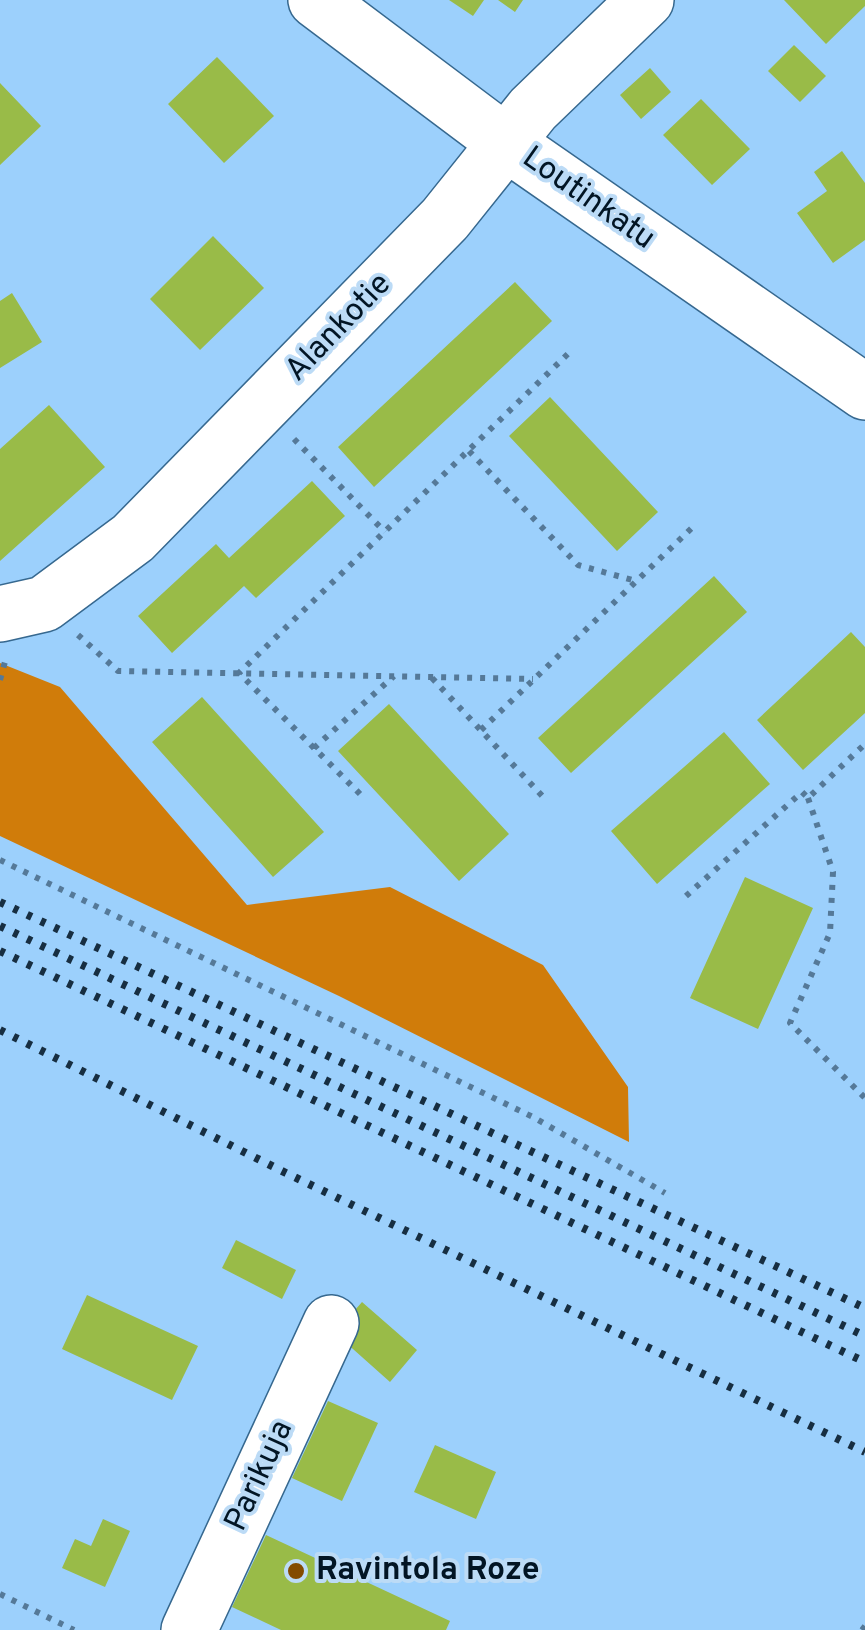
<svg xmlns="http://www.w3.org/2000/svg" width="865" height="1630" font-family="Overpass,sans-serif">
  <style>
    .forest { fill: #d07c0a }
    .building { fill: #99bb48 }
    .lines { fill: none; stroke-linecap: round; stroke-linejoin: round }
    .minor-casing { stroke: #36688f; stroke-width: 58 }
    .path { stroke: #557998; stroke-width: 6; stroke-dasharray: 5 8; stroke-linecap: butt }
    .minor { stroke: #fff; stroke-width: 55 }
    .rail { stroke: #172e41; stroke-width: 8; stroke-dasharray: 5 10; stroke-linecap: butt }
    .poi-dot { fill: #844b00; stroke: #bcdbf6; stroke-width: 4 }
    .labels { text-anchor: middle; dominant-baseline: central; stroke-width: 8; stroke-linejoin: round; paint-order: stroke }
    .street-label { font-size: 32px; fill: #021524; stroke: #bcdbf6 }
    .poi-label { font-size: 32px; font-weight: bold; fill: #021524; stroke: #bcdbf6; text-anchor: start }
  </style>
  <rect width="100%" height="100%" fill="#9cd0fc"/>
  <path class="forest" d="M 0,663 L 60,687 L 247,905 L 390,887 L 543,965 L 628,1087 L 629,1142 L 339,996 L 0,836 Z"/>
  <path class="building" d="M 449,0 L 484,0 L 473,16 Z
    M 498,0 L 523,0 L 515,12 Z
    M 784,0 L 865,0 L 865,6 L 826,44 Z
    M 794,45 L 826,76 L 800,102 L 768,71 Z
    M 217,57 L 274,116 L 224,163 L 168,104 Z
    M 650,68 L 671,92 L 641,119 L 620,95 Z
    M 0,83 L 41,126 L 0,165 Z
    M 701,99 L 750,149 L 712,185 L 663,135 Z
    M 842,151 L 865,183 L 865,240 L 833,263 L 797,213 L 827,191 L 814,172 Z
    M 213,236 L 264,288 L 200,350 L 150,299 Z
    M 515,282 L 552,321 L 374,487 L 338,447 Z
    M 12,293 L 42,342 L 0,368 L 0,301 Z
    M 550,397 L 658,512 L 617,551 L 509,436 Z
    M 49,405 L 105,467 L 0,561 L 0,449 Z
    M 312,481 L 345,516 L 256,598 L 244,586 L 172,653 L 138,616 L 216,544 L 229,558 Z
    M 714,576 L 747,612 L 571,773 L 538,738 Z
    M 851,632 L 865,647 L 865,713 L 803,770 L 757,720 Z
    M 202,697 L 324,832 L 273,877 L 152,742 Z
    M 389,704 L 509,834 L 459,881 L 338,751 Z
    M 724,732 L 770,784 L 657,884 L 611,831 Z
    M 745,877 L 813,908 L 758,1029 L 690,998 Z
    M 236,1240 L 296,1270 L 282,1299 L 222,1268 Z
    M 87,1295 L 198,1346 L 172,1400 L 62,1349 Z
    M 362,1302 L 417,1350 L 390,1382 L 335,1333 Z
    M 328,1401 L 378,1423 L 342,1501 L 292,1478 Z
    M 435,1445 L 496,1472 L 476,1519 L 414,1492 Z
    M 103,1519 L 130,1531 L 105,1587 L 62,1568 L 75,1539 L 91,1546 Z
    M 266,1535 L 450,1621 L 446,1630 L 281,1630 L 232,1607 Z"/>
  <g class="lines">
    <g class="minor-casing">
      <path id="minor" d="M 316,0 L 505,142 L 865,392
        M 0,614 L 44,604 L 133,538 L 445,219 L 533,109 L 646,0
        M 189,1630 L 331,1323"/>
    </g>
    <path class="path" d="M 294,439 L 385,532
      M 469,451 L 578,565 L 636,581
      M 78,635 L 118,671 L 533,679
      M 432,678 L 547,801
      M 0,680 L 6,658
      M 481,730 L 696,524
      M 314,748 L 394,676
      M 360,794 L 239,673 L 573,349
      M 808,798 L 833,872 L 830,933 L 790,1023 L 865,1098
      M 0,860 L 533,1117 L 665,1193
      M 686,896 L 802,792 L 808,798 L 865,744
      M 0,1594 L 74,1630
      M 862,1630 L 865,1626"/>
    <use href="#minor" class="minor"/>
    <path class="rail" d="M 0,902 L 865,1308
      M 0,926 L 865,1336
      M 0,951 L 865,1362
      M 0,1030 L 286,1173 L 865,1452"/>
  </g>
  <circle class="poi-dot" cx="296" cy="1571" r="10"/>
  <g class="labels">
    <g class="street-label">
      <text transform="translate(588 199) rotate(35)">Loutinkatu</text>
      <text transform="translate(339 328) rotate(-46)">Alankotie</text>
      <text transform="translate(260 1476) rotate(-65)">Parikuja</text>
    </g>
    <g class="poi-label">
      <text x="316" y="1571">Ravintola Roze</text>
    </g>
  </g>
</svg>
